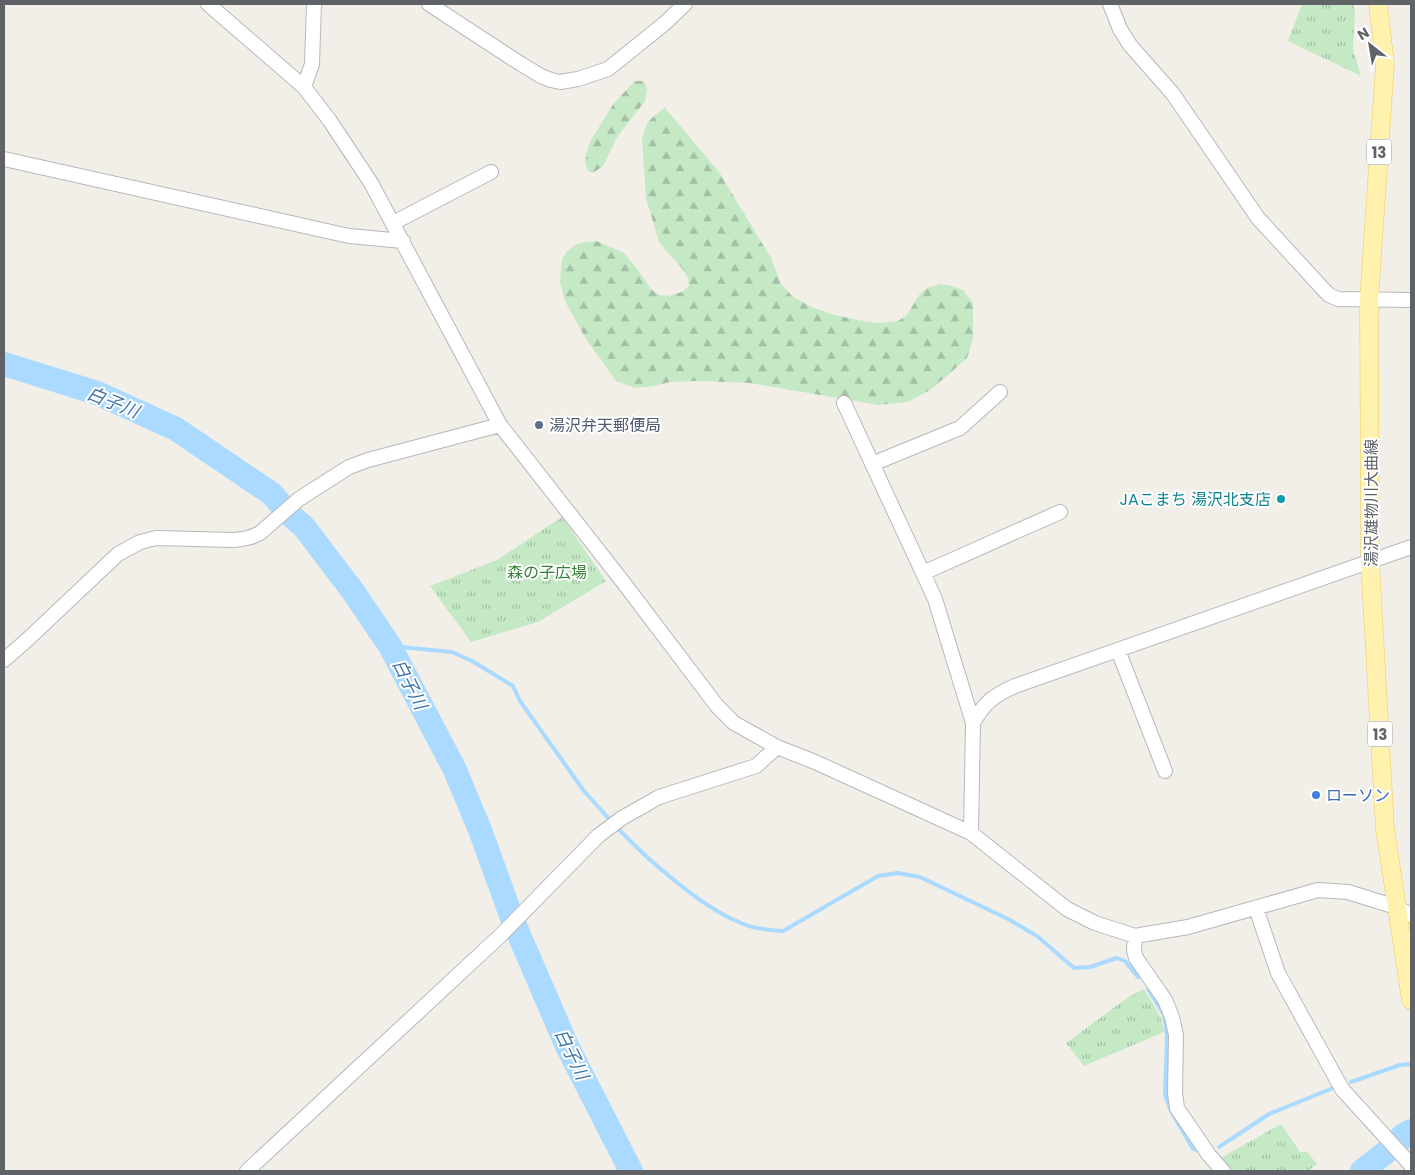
<svg xmlns="http://www.w3.org/2000/svg" width="1415" height="1175" font-family="Poppins,'Noto Sans JP',sans-serif">
  <style>
    .grass { fill: url(#grass-tufts) }
    .forest { fill: url(#forest-firs) }
    .lines { fill: none; stroke-linecap: round; stroke-linejoin: round }
    .stream { stroke: #aadaff; stroke-width: 4 }
    .river { stroke: #aadaff; stroke-width: 24 }
    .minor-casing { stroke: #b5b8bc; stroke-width: 16 }
    .major-casing { stroke: #f2c960; stroke-width: 19 }
    .minor { stroke: #fff; stroke-width: 14 }
    .major { stroke: #fff2af; stroke-width: 18 }
    .service-dot { fill: #5c6f8a; stroke: #fff; stroke-width: 2 }
    .culture-dot { fill: #0f9aa8; stroke: #fff; stroke-width: 2 }
    .shop-dot { fill: #3f7fe0; stroke: #fff; stroke-width: 2 }
    .labels { text-anchor: middle; dominant-baseline: central; stroke-width: 4; stroke-linejoin: round; paint-order: stroke }
    .shield { fill: #fff; stroke: #8f9295; stroke-width: 1 }
    .shield-label { font-size: 15px; font-weight: bold; fill: #5f6368 }
    .service-label { font-size: 16px; fill: #4e5e75; stroke: #fff; text-anchor: start }
    .culture-label { font-size: 16px; fill: #0d838f; stroke: #fff; text-anchor: end }
    .street-label { font-size: 16px; fill: #5f6368; stroke: #fff }
    .park-label { font-size: 16px; fill: #348238; stroke: #fff }
    .shop-label { font-size: 16px; fill: #366cbe; stroke: #fff; text-anchor: start }
    .water-label { font-size: 18px; font-style: italic; fill: #4174aa; stroke: #fff }
  </style>
  <defs>
    <pattern id="grass-tufts" width="24" height="20" patternUnits="userSpaceOnUse" patternTransform="scale(1.25)"><rect width="24" height="20" fill="#c5e8c5"/><path d="M3 7l-1-3M5 7V3M7 7l1-3M15 17l-1-3M17 17v-4M19 17l1-3" fill="none" stroke="#a3c0a4"/></pattern>
    <pattern id="forest-firs" width="22" height="20" patternUnits="userSpaceOnUse" patternTransform="scale(1.25)"><rect width="22" height="20" fill="#c5e8c5"/><path d="M5 1l3.5 6h-7zM16 11l3.5 6h-7z" fill="#a3c0a4"/></pattern>
  </defs>
  <rect width="100%" height="100%" fill="#f1efe8"/>
  <path class="grass" d="M 1302,4 L 1353,4 L 1355,13 L 1353,49 L 1361,76 L 1288,41 Z
    M 562,517 L 606,581 L 538,622 L 471,642 L 430,586 L 497,560 Z
    M 1144,989 L 1161,1018 L 1164,1032 L 1084,1066 L 1066,1043 L 1127,998 Z
    M 1281,1124 L 1300,1152 L 1307,1152 L 1317,1164 L 1308,1171 L 1232,1171 L 1221,1158 Z"/>
  <path class="forest" d="M 635,81 L 644,81 L 647,89 L 645,101 L 617,137 L 603,166 L 593,173 L 588,171 L 585,163 L 587,150 L 591,140 L 614,103 Z
    M 665,108 L 719,172 L 771,258 L 781,284 L 792,296 L 809,306 L 831,314 L 861,321 L 880,323 L 898,321 L 907,315 L 919,295 L 927,288 L 940,284 L 952,286 L 963,290 L 973,303 L 973,339 L 967,358 L 949,374 L 930,390 L 908,402 L 879,405 L 750,383 L 700,381 L 670,382 L 654,386 L 635,388 L 616,381 L 586,339 L 565,301 L 560,282 L 562,259 L 568,250 L 579,243 L 596,241 L 624,253 L 638,270 L 651,289 L 659,295 L 668,296 L 682,292 L 689,286 L 688,278 L 681,267 L 669,254 L 659,242 L 646,198 L 642,137 L 646,126 L 649,121 L 655,115 Z"/>
  <g class="lines">
    <path class="stream" d="M 390,646 L 452,652 L 472,661 L 513,686 L 520,701 L 584,791 L 611,821
      M 616,826 C 626,838 638,848 649,859 C 677,883 707,909 741,923 C 754,929 769,930 783,931 L 878,876 L 898,873 L 920,877 L 1008,919 L 1037,936 L 1074,968 L 1090,967 L 1117,958 L 1125,961 L 1138,977
      M 1148,989 L 1164,1015 L 1167,1035 L 1165,1095 L 1171,1111 L 1193,1149 L 1200,1151
      M 1351,1082 L 1400,1065 L 1411,1064
      M 1219,1147 L 1269,1114 L 1333,1088"/>
    <path class="river" d="M 4,364 L 97,393 L 176,429 L 272,494 L 289,514 L 304,527 L 352,590 L 390,646 L 455,770 L 480,830 L 513,921 L 567,1046 L 631,1171
      M 1362,1171 L 1399,1142 L 1402,1136 L 1411,1131"/>
    <g class="minor-casing">
      <path id="minor" d="M 208,4 L 304,87 L 330,121 L 371,183 L 500,425 L 623,582 L 717,706 L 734,723 L 777,747 L 815,762 L 971,833 L 1067,909 L 1095,923 L 1135,936 L 1188,927 L 1318,890 L 1348,892 L 1396,907 L 1411,915
        M 429,4 L 521,64 L 541,76 L 551,80 L 560,82 L 578,79 L 608,69 L 664,24 L 685,4
        M 1110,4 L 1120,29 L 1130,45 L 1173,94 L 1258,218 L 1323,289 L 1329,295 L 1338,299 L 1411,300
        M 304,87 L 312,64 L 314,4
        M 4,159 L 349,236 L 403,241
        M 393,223 L 491,172
        M 844,403 L 935,599 L 973,723
        M 872,464 L 960,428 L 1000,392
        M 923,573 L 1060,512
        M 1118,650 L 1165,771
        M 4,660 L 27,640 L 118,554 L 140,542 L 156,538 L 233,540 C 244,539 251,538 260,533 L 299,499 L 349,467 L 368,460 L 500,425
        M 971,833 L 973,723 C 984,703 994,695 1015,686 L 1411,547
        M 1256,908 L 1278,973 L 1342,1089 L 1411,1165
        M 1135,936 L 1134,950 L 1136,958 L 1165,1000 L 1172,1017 L 1176,1035 L 1175,1093 L 1177,1108 L 1209,1155 L 1223,1171
        M 247,1171 L 501,935 L 598,836 L 622,818 L 659,797 L 756,766 L 777,747"/>
    </g>
    <g class="major-casing">
      <path id="major" d="M 1378,4 L 1385,64 L 1369,300 L 1370,561 L 1385,829 L 1411,1000"/>
    </g>
    <use href="#minor" class="minor"/>
    <use href="#major" class="major"/>
  </g>
  <circle class="service-dot" cx="539" cy="425" r="5"/>
  <circle class="culture-dot" cx="1281" cy="499" r="5"/>
  <circle class="shop-dot" cx="1316" cy="795" r="5"/>
  <g class="labels">
    <g class="shield">
      <rect x="1366.5" y="139.5" width="25" height="25" rx="4"/>
      <rect x="1367.5" y="721.5" width="25" height="25" rx="4"/>
    </g>
    <g class="shield-label">
      <text x="1379" y="152">13</text>
      <text x="1380" y="734">13</text>
    </g>
    <g class="service-label">
      <text x="549" y="425">湯沢弁天郵便局</text>
    </g>
    <g class="culture-label">
      <text x="1271" y="499">JAこまち 湯沢北支店</text>
    </g>
    <g class="street-label">
      <text transform="translate(1371 503) rotate(-90)">湯沢雄物川大曲線</text>
    </g>
    <g class="park-label">
      <text x="547" y="572">森の子広場</text>
    </g>
    <g class="shop-label">
      <text x="1326" y="795">ローソン</text>
    </g>
    <g class="water-label">
      <text transform="translate(113 402) rotate(22)">白子川</text>
      <text transform="translate(410 684) rotate(63)">白子川</text>
      <text transform="translate(572 1054) rotate(64)">白子川</text>
    </g>
  </g>
  <rect width="1415" height="1175" fill="none" stroke="#5f6368" stroke-width="10"/>
  <g transform="translate(1370 45) rotate(329)" stroke="#ffffff" stroke-width="4" paint-order="stroke">
  <path d="M0-4L9 19L0 12L-9 19Z" fill="#5f6368"/>
  <text y="-8" font-size="14" font-weight="bold" text-anchor="middle" fill="#5f6368">N</text>
  </g>
</svg>
